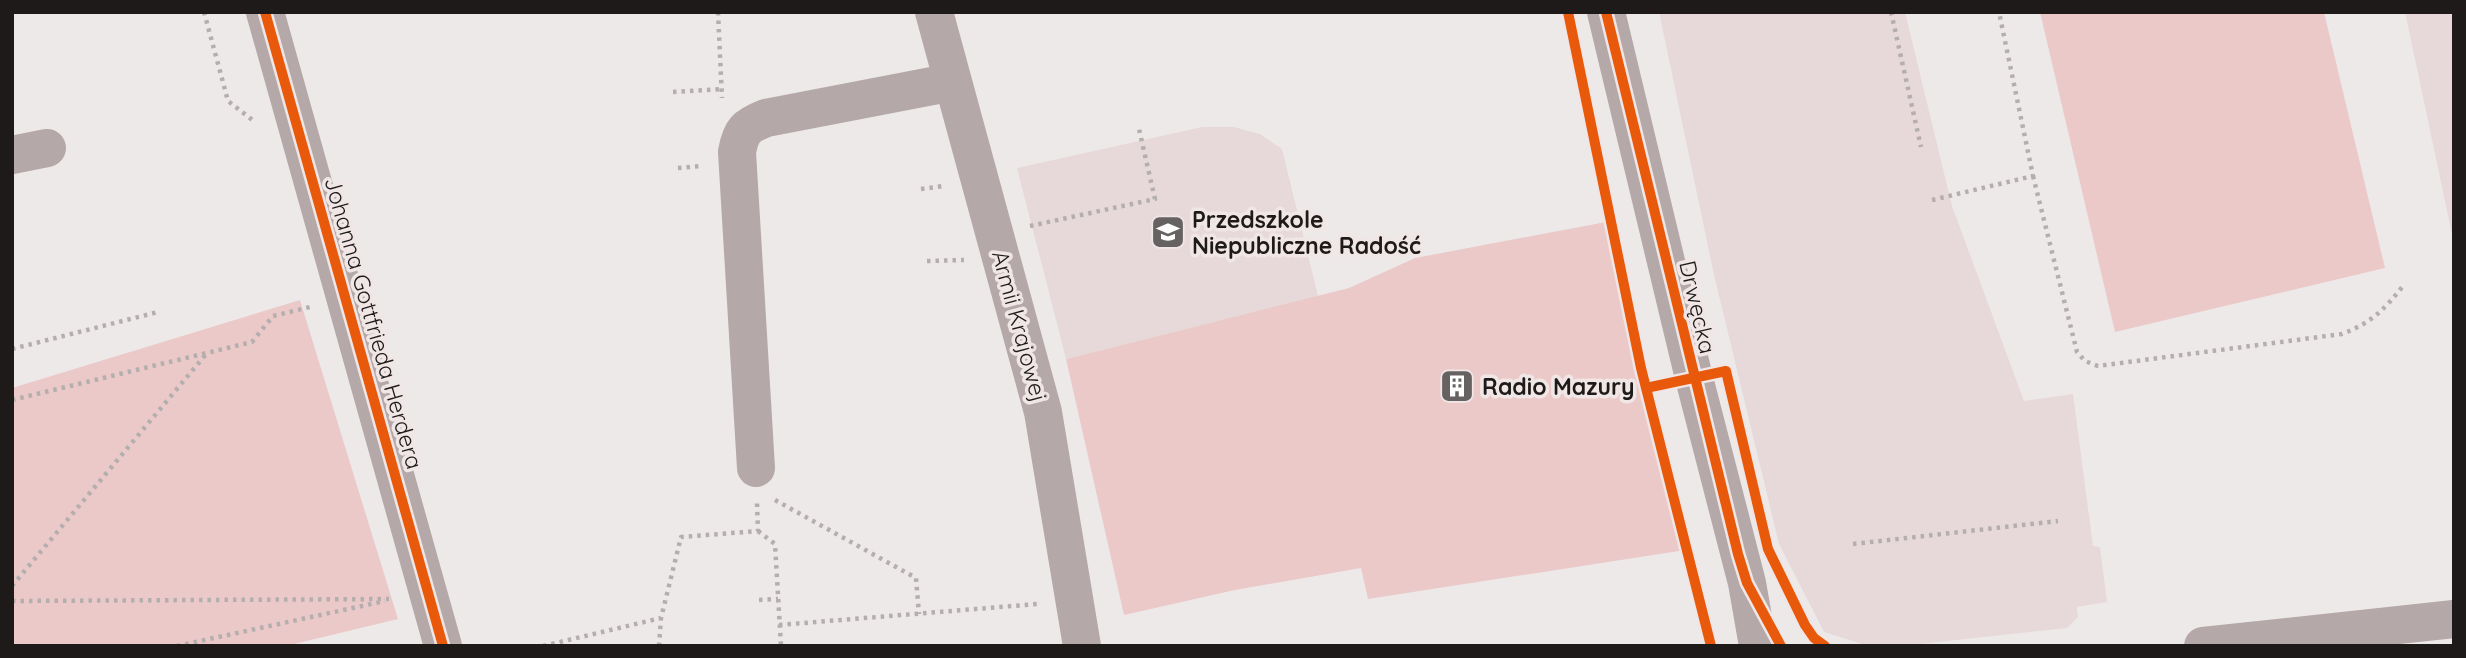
<svg xmlns="http://www.w3.org/2000/svg" width="2466" height="658" font-family="Quicksand,sans-serif">
  <style>
    .built { fill: #e7d9d9 }
    .green { fill: #ebc9c9 }
    .lines { fill: none; stroke-linecap: round; stroke-linejoin: round }
    .path { stroke: #b5aeae; stroke-width: 4.5; stroke-dasharray: 3.5 5; stroke-linecap: butt }
    .minor { stroke: #b4a8a8; stroke-width: 38 }
    .cycleway-casing { stroke: #f1e6e6; stroke-width: 15 }
    .cycleway { stroke: #e8590c; stroke-width: 10 }
    .labels { text-anchor: middle; dominant-baseline: central; stroke-width: 7; stroke-linejoin: round; paint-order: stroke }
    .poi-label { font-size: 23px; font-weight: bold; fill: #1e1a1a; stroke: #f1e6e6; text-anchor: start }
    .street-label { font-size: 23px; fill: #1e1a1a; stroke: #f1e6e6 }
  </style>
  <rect width="100%" height="100%" fill="#eee9e9"/>
  <path class="built" d="M 1659,12 L 1905,12 L 1952,206 L 2024,401 L 2073,394 L 2093,546 L 2100,547 L 2107,602 L 2077,607 L 2078,617 L 2067,628 L 1902,646 L 1868,646 L 1824,632 L 1779,544 L 1714,275 Z
    M 2405,12 L 2454,12 L 2454,244 Z
    M 1202,127 L 1234,127 L 1260,134 L 1282,149 L 1318,296 L 1066,359 L 1017,168 Z"/>
  <path class="green" d="M 2040,12 L 2324,12 L 2385,268 L 2115,332 Z
    M 1606,222 L 1692,549 L 1368,599 L 1361,568 L 1235,590 L 1124,615 L 1066,359 L 1349,288 L 1415,258 Z
    M 300,300 L 398,619 L 286,646 L 12,646 L 12,388 Z"/>
  <g class="lines">
    <path class="path" d="M 204,12 L 228,101 L 255,122
      M 718,12 L 722,98
      M 1891,12 L 1921,147
      M 673,92 L 722,89
      M 678,168 L 702,166
      M 2033,176 L 2077,352 L 2085,361 L 2098,366 L 2342,334 C 2371,323 2384,310 2403,286
      M 921,189 L 944,186
      M 1932,200 L 2033,176 L 1999,12
      M 1030,226 L 1155,199 L 1139,129
      M 927,261 L 964,260
      M 12,349 L 158,312
      M 12,400 L 252,342 L 273,316 L 310,307
      M 775,500 L 916,578 L 919,614
      M 758,531 L 775,544 L 781,646
      M 1853,544 L 2058,521
      M 12,586 L 207,353
      M 759,600 L 778,599
      M 12,601 L 389,599
      M 779,625 L 1037,604
      M 177,646 L 385,601
      M 543,646 L 661,618 L 681,537 L 758,531 L 757,503
      M 659,646 L 661,618"/>
    <path class="minor" d="M 265,12 L 443,646
      M 934,12 L 1043,412 L 1082,646
      M 1606,12 L 1694,378 L 1747,583 L 1758,646
      M 12,155 L 47,148
      M 756,468 L 737,152 C 741,130 746,126 766,118 L 953,82
      M 2203,646 L 2454,619"/>
    <g class="cycleway-casing">
      <path id="cycleway" d="M 265,12 L 443,646
        M 1568,12 L 1641,368 L 1711,646
        M 1606,12 L 1738,554 L 1747,583 L 1781,646
        M 1646,388 L 1726,371 L 1768,549 L 1805,625 L 1814,638 L 1825,646"/>
    </g>
    <use href="#cycleway" class="cycleway"/>
  </g>
  <defs>
    <g id="school-square" transform="scale(1.75)"><rect x="-9" y="-9" width="18" height="18" rx="4" fill="#676262" stroke="#f1e6e6"/><path d="M0-5L7-2L0 1L-7-2ZM-4 1L0 2.5L4 1V4Q0 6-4 4Z" fill="#fff"/></g>
    <g id="building-square" transform="scale(1.75)"><rect x="-9" y="-9" width="18" height="18" rx="4" fill="#676262" stroke="#f1e6e6"/><path d="M-4-6H4V6H1V3H-1V6H-4ZM-2.5-4.3h1.7v1.8h-1.7ZM.8-4.3h1.7v1.8H.8ZM-2.5-1h1.7V.8h-1.7ZM.8-1h1.7V.8H.8Z" fill="#fff"/></g>
  </defs>
  <g fill-rule="evenodd">
    <use href="#school-square" x="1168" y="232"/>
    <use href="#building-square" x="1457" y="386"/>
  </g>
  <g class="labels">
    <g class="poi-label">
      <text x="1192" y="219">Przedszkole<tspan x="1192" dy="26">Niepubliczne Radość</tspan></text>
      <text x="1482" y="386">Radio Mazury</text>
    </g>
    <g class="street-label">
      <text transform="translate(1698 307) rotate(77)">Drwęcka</text>
      <text transform="translate(374 323) rotate(74)">Johanna Gottfrieda Herdera</text>
      <text transform="translate(1020 326) rotate(75)">Armii Krajowej</text>
    </g>
  </g>
  <rect width="2466" height="658" fill="none" stroke="#1e1a1a" stroke-width="28"/>
</svg>
